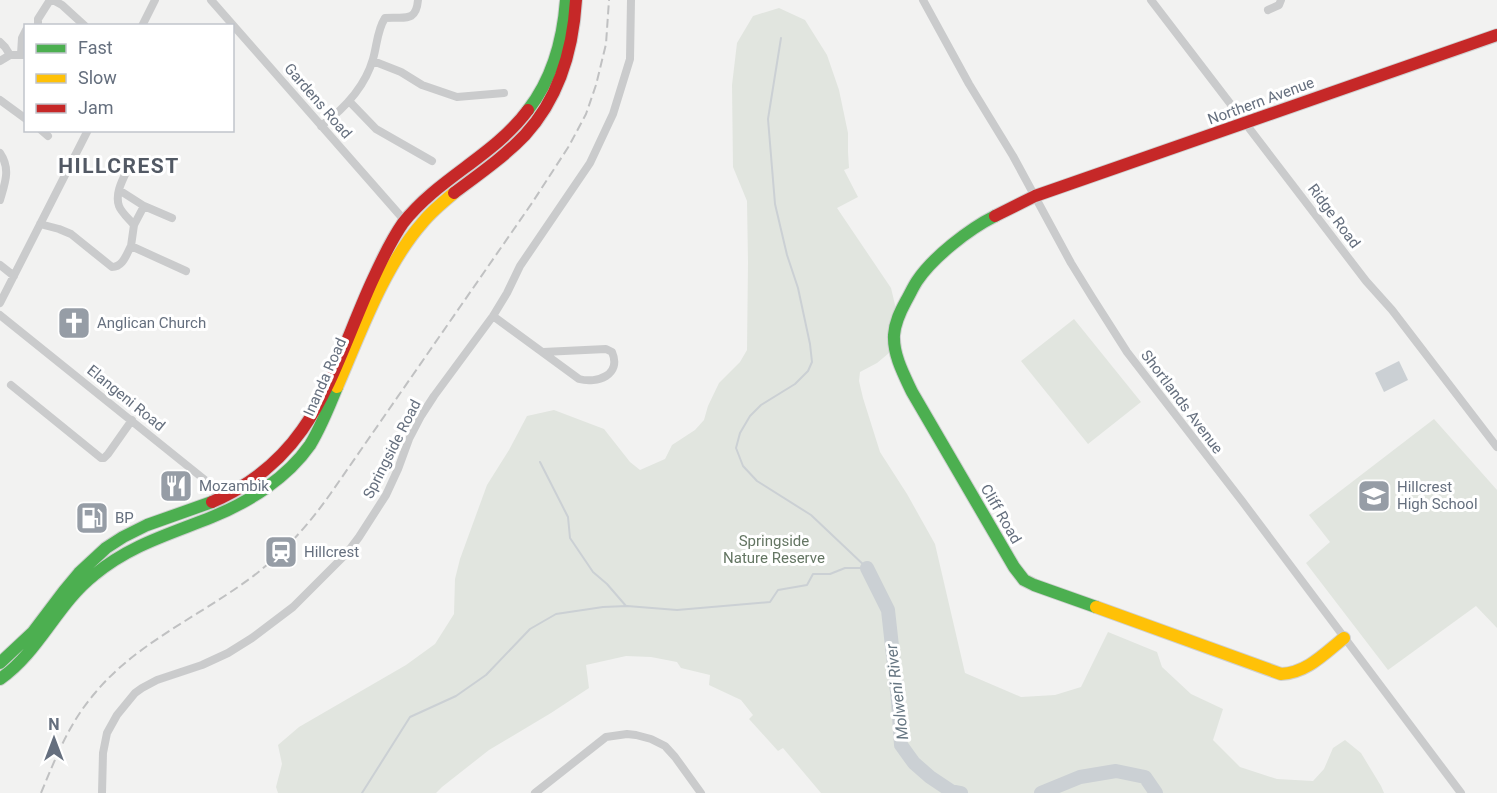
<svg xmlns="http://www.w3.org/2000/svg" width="1497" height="793" font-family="Roboto,sans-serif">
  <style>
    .green { fill: #e1e5df }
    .water { fill: #cbd0d4 }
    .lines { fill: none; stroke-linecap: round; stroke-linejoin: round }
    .stream { stroke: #cbd0d4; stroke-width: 2 }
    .river { stroke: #cbd0d4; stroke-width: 14 }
    .fast-casing { stroke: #cfd0d0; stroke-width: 14 }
    .slow-casing { stroke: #cfd0d0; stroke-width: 14 }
    .jam-casing { stroke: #cfd0d0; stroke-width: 14 }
    .street { stroke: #cacbcc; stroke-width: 8 }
    .fast { stroke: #4caf50; stroke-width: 12 }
    .slow { stroke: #ffc107; stroke-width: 12 }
    .jam { stroke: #c62828; stroke-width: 12 }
    .rail { stroke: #c0c1c2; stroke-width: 2; stroke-dasharray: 9 4.5; stroke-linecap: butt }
    .labels { text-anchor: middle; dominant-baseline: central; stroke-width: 6; stroke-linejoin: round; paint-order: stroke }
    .street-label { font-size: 15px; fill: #656f7e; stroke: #fff }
    .poi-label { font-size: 15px; fill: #656f7e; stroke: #fff; text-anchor: start }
    .park-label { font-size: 15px; fill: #647663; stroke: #fff }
    .water-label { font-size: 16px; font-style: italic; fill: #667682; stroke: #fff }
    .district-label { font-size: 21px; font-weight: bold; letter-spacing: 1.5px; fill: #525964; stroke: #fff }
  </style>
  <rect width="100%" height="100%" fill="#f2f2f1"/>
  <path class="green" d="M 779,8 L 805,20 L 827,55 L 839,90 L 848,133 L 848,152 L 849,168 L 844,170 L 858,197 L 837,208 L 891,288 L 896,309 L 892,338 L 889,353 L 877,363 L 860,372 L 859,381 L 863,398 L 880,452 L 907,494 L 935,544 L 965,673 L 1021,697 L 1055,695 L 1081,687 L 1108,632 L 1157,652 L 1162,667 L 1191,694 L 1223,709 L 1213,740 L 1240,767 L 1277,779 L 1313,781 L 1324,769 L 1333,748 L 1345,740 L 1361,753 L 1381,786 L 1384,793 L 821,793 L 783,748 L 778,751 L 749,719 L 753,715 L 741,700 L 709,685 L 710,675 L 681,668 L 677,662 L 651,657 L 626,656 L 586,665 L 589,688 L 551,713 L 489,750 L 442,787 L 436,793 L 278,793 L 276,787 L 282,764 L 278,745 L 299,727 L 406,665 L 435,644 L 454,614 L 455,579 L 460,559 L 487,485 L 509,450 L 527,416 L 554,410 L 604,429 L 630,462 L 640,470 L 665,459 L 672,445 L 695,430 L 704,420 L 708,406 L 719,383 L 740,362 L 747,350 L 748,262 L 747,201 L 733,167 L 732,85 L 737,43 L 753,16 Z
    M 1074,319 L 1141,402 L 1088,444 L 1021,361 Z
    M 1434,419 L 1497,490 L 1497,628 L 1476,606 L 1388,670 L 1306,563 L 1330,542 L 1309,515 Z"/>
  <path class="water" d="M 1399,361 L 1408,380 L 1384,392 L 1375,373 Z"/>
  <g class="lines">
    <path class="stream" d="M 781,38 L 768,119 L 775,204 L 787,255 L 798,288 L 810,344 L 812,362 L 808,371 L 795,384 L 761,405 L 750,416 L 740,433 L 736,448 L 743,466 L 757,481 L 811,515 L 867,568
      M 540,462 L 568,517 L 570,538 L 593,572 L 607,584 L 626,606
      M 362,793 L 410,717 L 456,696 L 486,675 L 530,629 L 556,614 L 603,607 L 627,606 L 677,610 L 770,602 L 778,590 L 807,585 L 813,574 L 830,574 L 845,568 L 867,568"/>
    <path class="river" d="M 867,568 L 888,610 L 898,701 L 901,745 L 914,763 L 930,777 L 951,791 L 961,793
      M 1041,793 L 1080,777 L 1116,771 L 1145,777 L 1156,793"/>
    <g class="fast-casing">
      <path id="fast" d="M 528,110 C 553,78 563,40 566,0
        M 995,216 C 969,229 933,257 917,281 C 913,287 910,294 906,301 C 900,312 895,322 894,335 C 893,355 904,375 912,392 L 1014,567 L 1024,580 L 1034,585 L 1096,607
        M 0,663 L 33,632 L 64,591 L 79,573 L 106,548 L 123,537 L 147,525 L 212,502
        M 0,679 C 39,652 57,604 94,575 C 130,545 170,534 212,517 C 249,502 287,478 310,445 C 321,427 329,407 337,387"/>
    </g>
    <g class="slow-casing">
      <path id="slow" d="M 337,387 C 360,334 384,266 423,222 C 432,211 443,202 454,193
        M 1096,607 L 1281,674 C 1307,673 1325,653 1344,638"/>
    </g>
    <g class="jam-casing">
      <path id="jam" d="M 454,193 C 478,175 504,157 525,135 C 559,98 573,50 576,0
        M 995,216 L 1035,196 L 1497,35
        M 212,502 C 312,459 329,379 369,288 C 379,266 389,243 403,223 C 438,178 494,156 528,110"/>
    </g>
    <path class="street" d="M 53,0 L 62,5 L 85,26
      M 211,0 L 405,221
      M 923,0 L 969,84 L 1013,156 L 1071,263 L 1092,297 L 1127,352 L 1242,501 L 1461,793
      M 1151,0 L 1366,281 L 1392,310 L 1497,447
      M 1268,10 L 1279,5 L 1281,0
      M 38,26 L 38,19 L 50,0
      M 142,26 L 155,0
      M 0,42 L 5,47 L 10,55
      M 21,54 L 22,38 L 26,30
      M 0,61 L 10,55 L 26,55
      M 373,61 L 401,72 L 422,85 L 457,97 L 504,93
      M 0,100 L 26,119
      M 349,101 L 376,129 L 432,161
      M 321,126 C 344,109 365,87 373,59 C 377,46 377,30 385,18 C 403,16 416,24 418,0
      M 41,130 L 48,136
      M 0,153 C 11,169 5,183 0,200
      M 130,164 C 125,176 114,192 119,206 C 121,212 129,219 134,225
      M 119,190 L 144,206 L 172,218
      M 40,224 L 59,229 L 71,234 L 112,267 C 123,267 126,255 131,246 L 186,271
      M 131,246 L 134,225 L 144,206
      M 0,265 L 14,276
      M 0,303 L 88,130
      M 0,315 L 210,484 L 219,499 L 223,512
      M 493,316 L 579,379 C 597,384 622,375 612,352 L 606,349 L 543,352
      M 11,385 L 101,458 L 104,458 L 108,454 L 132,420
      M 102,793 L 103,753 L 107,733 L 117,715 L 135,693 L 142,688 L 157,680 L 202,665 L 228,653 L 252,638 L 293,607 L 347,553 L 359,537 L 386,495 L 398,469 L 409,439 L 421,416 L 434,396 L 493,316 L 507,293 L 520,266 L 590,163 L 613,114 L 630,59 L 631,0
      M 535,793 L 606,737 L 627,734 L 636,735 L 651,739 L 665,746 L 675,757 L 701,793"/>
    <use href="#fast" class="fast"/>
    <use href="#slow" class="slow"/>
    <use href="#jam" class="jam"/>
    <path class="rail" d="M 41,793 C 56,757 69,723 95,693 C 133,647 189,621 238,587 C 275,562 305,530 331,493 L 532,203 L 569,146 L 586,114 L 596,85 L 606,44 L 609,0"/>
  </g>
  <defs>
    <g id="church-square" transform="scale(1.725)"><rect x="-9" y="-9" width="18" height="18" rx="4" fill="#969da6" stroke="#fff"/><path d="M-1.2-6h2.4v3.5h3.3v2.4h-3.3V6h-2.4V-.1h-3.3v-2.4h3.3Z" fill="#fff"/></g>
    <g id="restaurant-square" transform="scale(1.725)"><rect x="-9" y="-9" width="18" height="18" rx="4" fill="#969da6" stroke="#fff"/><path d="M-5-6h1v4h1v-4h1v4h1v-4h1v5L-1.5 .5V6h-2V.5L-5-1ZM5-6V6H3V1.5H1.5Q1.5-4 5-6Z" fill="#fff"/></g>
    <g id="school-square" transform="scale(1.725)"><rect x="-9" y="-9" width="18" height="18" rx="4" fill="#969da6" stroke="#fff"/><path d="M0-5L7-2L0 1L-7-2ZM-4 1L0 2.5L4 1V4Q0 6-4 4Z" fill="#fff"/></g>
    <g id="fuel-square" transform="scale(1.725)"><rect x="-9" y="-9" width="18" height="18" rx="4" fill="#969da6" stroke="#fff"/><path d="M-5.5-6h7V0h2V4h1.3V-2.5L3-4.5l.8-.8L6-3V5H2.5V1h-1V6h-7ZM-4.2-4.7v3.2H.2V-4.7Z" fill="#fff"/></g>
    <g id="station-square" transform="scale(1.725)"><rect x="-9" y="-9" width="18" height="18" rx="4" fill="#969da6" stroke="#fff"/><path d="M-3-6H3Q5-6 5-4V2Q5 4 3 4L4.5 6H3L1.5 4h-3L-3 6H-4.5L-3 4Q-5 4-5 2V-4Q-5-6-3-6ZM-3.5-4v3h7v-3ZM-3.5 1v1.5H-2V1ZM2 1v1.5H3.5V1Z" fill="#fff"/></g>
  </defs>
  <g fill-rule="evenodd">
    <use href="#church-square" x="74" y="323"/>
    <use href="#restaurant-square" x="176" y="486"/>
    <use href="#school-square" x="1374" y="496"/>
    <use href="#fuel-square" x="92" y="518"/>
    <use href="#station-square" x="281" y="552"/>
  </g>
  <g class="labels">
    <g class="street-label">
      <text transform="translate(318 101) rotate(49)">Gardens Road</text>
      <text transform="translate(1261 101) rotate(-20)">Northern Avenue</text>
      <text transform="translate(1334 216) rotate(53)">Ridge Road</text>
      <text transform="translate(325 377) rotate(-66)">Inanda Road</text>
      <text transform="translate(126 398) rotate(39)">Elangeni Road</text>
      <text transform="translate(1182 402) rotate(53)">Shortlands Avenue</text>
      <text transform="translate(392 449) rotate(-63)">Springside Road</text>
      <text transform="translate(1001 514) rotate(60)">Cliff Road</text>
    </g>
    <g class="poi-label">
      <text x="97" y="323">Anglican Church</text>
      <text x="199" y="486">Mozambik</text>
      <text x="1397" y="487">Hillcrest<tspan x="1397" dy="17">High School</tspan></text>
      <text x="115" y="518">BP</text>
      <text x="304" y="552">Hillcrest</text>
    </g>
    <g class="park-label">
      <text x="774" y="541">Springside<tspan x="774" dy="17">Nature Reserve</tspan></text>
    </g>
    <g class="water-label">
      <text transform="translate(897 692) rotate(-97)">Molweni River</text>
    </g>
    <g class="district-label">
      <text x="119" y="166">HILLCREST</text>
    </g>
  </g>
  <rect x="24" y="24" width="210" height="108" fill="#ffffff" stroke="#c1c5cb" stroke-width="1.5"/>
  <rect x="36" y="44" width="30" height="9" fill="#4caf50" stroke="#c1c5cb" stroke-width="1.5"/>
  <text x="78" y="54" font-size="18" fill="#656f7e">Fast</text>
  <rect x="36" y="74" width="30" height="9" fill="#ffc107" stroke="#c1c5cb" stroke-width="1.5"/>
  <text x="78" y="84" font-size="18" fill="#656f7e">Slow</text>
  <rect x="36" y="104" width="30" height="9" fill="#c62828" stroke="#c1c5cb" stroke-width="1.5"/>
  <text x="78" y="114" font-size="18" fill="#656f7e">Jam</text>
  <g transform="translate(54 739)" stroke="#ffffff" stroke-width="4.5" paint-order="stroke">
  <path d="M0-4.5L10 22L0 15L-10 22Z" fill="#656f7e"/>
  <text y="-9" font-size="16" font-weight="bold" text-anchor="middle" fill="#656f7e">N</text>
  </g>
</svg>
